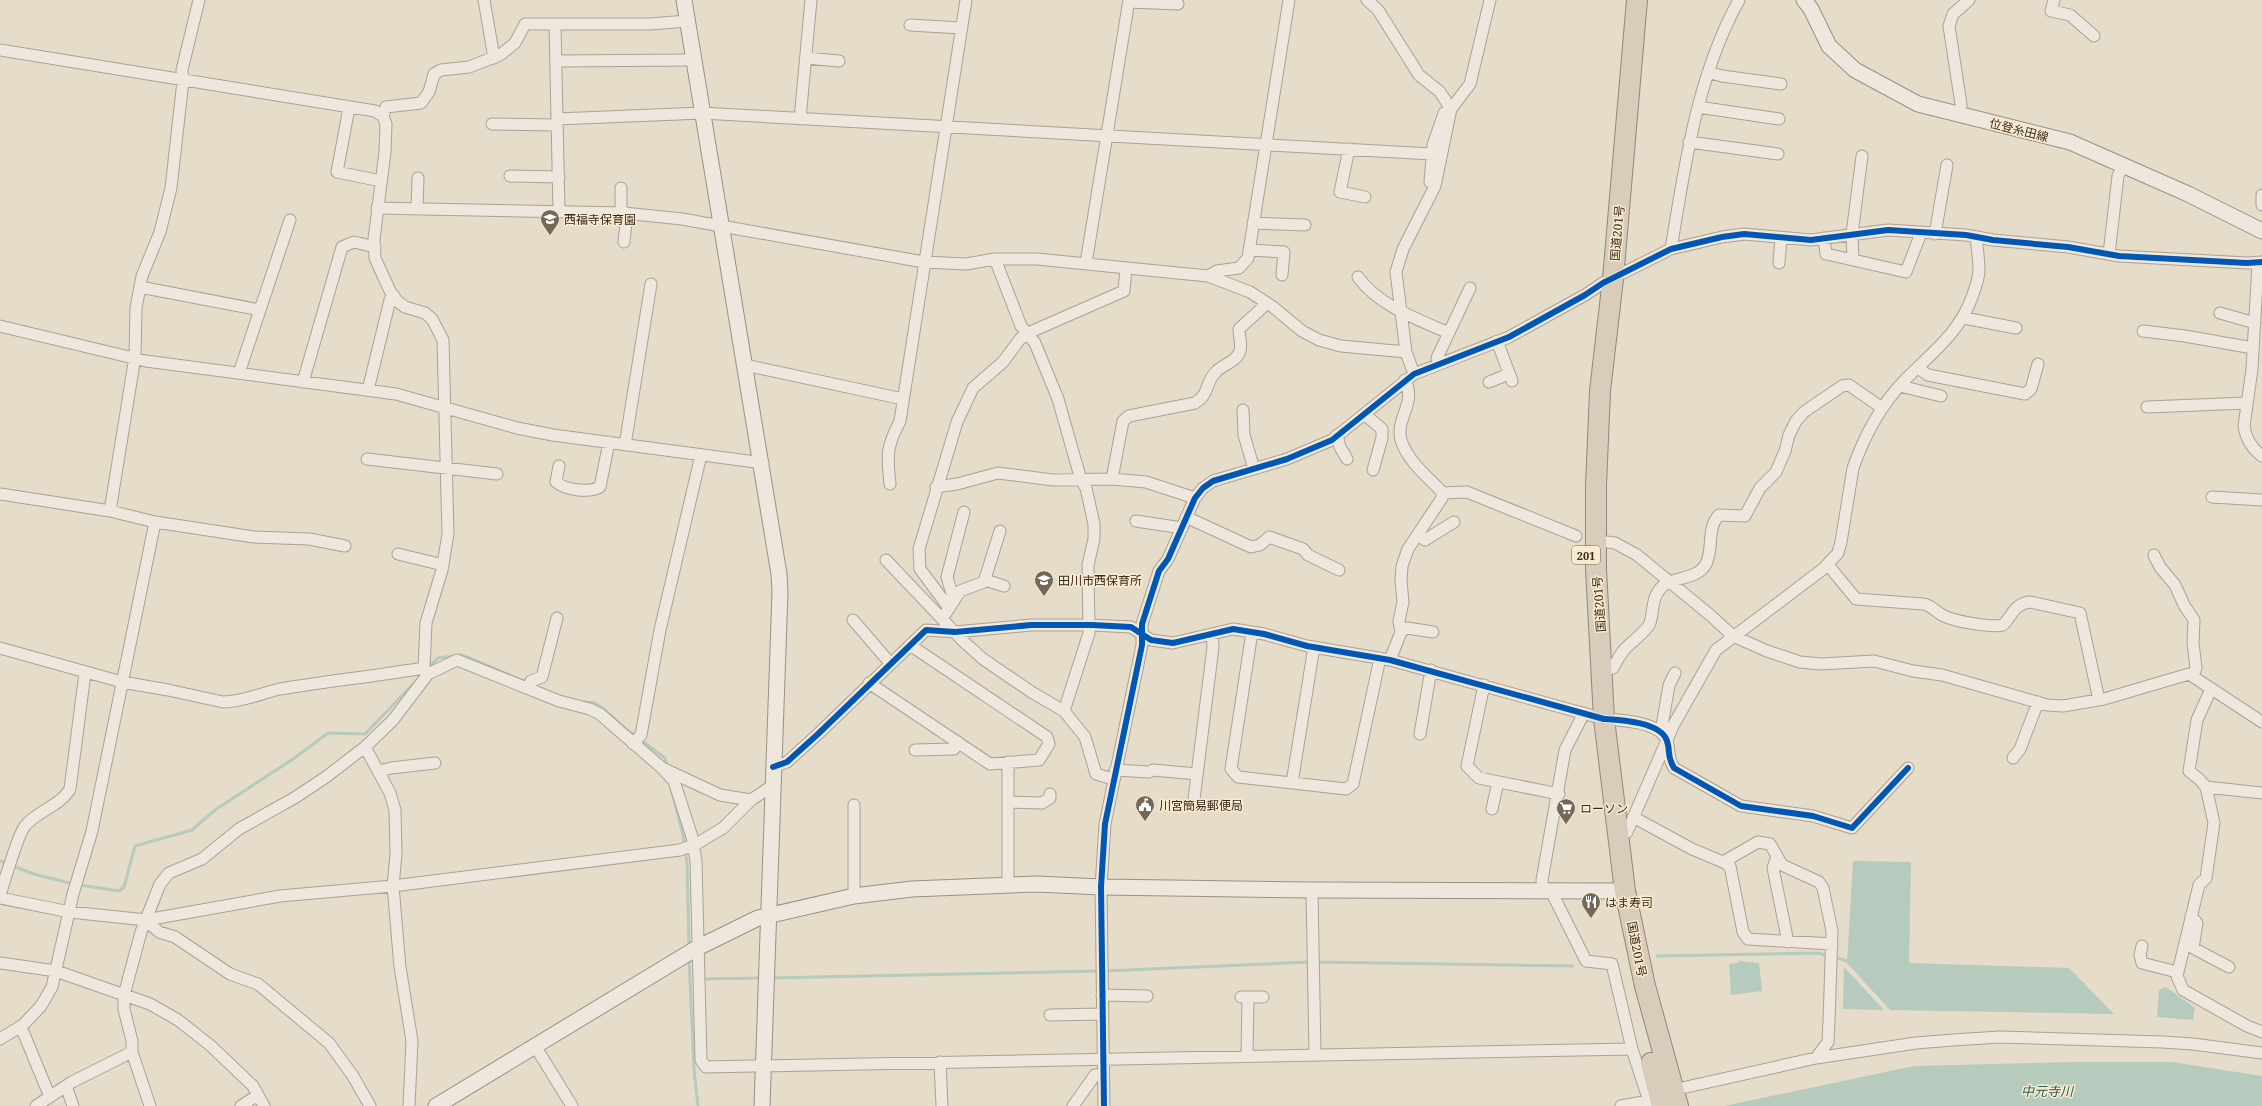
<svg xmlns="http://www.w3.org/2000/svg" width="2262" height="1106" font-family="'Noto Serif','Noto Sans JP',serif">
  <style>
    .water { fill: #b6cabd }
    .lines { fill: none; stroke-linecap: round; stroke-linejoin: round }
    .stream { stroke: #b6cabd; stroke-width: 3 }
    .street-casing { stroke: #aba194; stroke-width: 13 }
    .secondary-casing { stroke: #9a9084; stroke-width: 17 }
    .highway-casing { stroke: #90877b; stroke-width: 22 }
    .street { stroke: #ede7dd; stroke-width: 11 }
    .secondary { stroke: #ede7dd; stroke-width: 15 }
    .highway { stroke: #d9ccbb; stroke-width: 20 }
    .cycleway-casing { stroke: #f9ebcf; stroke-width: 8 }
    .cycleway { stroke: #0057b8; stroke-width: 6 }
    .labels { text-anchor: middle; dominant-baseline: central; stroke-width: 3; stroke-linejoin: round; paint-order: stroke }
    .shield { fill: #f9ebcf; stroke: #736351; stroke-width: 1 }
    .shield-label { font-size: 11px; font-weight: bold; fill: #3a291b }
    .street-label { font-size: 12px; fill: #3a291b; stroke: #f9ebcf }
    .poi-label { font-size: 12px; fill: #3a291b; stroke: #f9ebcf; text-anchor: start }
    .water-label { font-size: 13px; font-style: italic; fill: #295c56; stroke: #f9ebcf }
  </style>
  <rect width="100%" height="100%" fill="#e6dcca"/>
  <path class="water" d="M 1853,861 L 1911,862 L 1909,963 L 2069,968 L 2114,1014 L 1890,1010 L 1847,963 Z
    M 1739,961 L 1759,963 L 1762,991 L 1731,995 L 1729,964 L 1738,963 Z
    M 1844,967 L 1884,1010 L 1843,1009 Z
    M 2166,987 L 2195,1008 L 2193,1020 L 2157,1017 L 2159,990 Z
    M 2075,1062 L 2172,1062 L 2262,1076 L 2262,1106 L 1724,1106 L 1914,1066 Z"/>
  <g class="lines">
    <path class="stream" d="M 428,668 L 438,658 L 462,655 L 545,690
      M 584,702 L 595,703 L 604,709 L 626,729 L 665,758 L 667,766
      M 671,788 L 683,835 L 687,863 L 689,946
      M 0,861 L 34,874 L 73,884 L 119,891 L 124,887 L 135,846 L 192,830 L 215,810 L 293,759 L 328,733 L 365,734 L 419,678
      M 1657,956 L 1818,953 L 1828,956
      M 1834,957 L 1851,962
      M 689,960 L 694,1070 L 698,1106
      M 1315,962 L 1573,966
      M 1104,971 L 1310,962
      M 771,978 L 1099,971
      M 701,979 L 763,978"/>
    <g class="street-casing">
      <path id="street" d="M 484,0 L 494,58
        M 1367,0 L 1378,10 L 1419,75 L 1440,92 L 1451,109
        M 2054,0 L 2051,11 L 2070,15 L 2094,36
        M 1129,2 L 1178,4
        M 555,24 L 559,211
        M 910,25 L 961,28
        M 0,50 L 375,111 L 383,116 L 386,124 L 385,152 L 374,239 L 375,258 L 390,291 L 397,301 L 405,307 L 425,313 L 432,319 L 443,340 L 448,534 L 442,570 L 426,623 L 424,668 L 428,674
        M 806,58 L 839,61
        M 556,61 L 693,60
        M 1708,72 L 1722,76 L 1781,84
        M 1698,107 L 1779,119
        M 349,108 L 337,172 L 381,181
        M 1960,115 L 1961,104 L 1949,26 L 1953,14 L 1969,0
        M 383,116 L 386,107 L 421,103 L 429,92 L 434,74 L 441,70 L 469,67 L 500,55 L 515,43 L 525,24 L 650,24 L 687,21
        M 557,119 L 702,113 L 1432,154
        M 800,119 L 811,0
        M 492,124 L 557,125
        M 1689,142 L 1778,154
        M 1349,149 L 1340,192 L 1365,197
        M 1862,156 L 1852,234 L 1853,260 L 1906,272 L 1921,233
        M 510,176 L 559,177
        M 1430,182 L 1433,145 L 1444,113
        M 621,188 L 621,213
        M 2262,195 L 2262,205
        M 377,208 L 624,213 L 682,219 L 924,262 L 966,264 L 995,259 L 1037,259 L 1208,276 L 1250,292 L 1273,307 L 1302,331 L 1319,340 L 1341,346 L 1406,352
        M 417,209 L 418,178
        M 1253,223 L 1305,225
        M 1935,234 L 1947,165
        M 1824,238 L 1826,254 L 1853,260
        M 624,242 L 627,213
        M 1671,249 C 1685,164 1697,76 1739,0
        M 1249,250 L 1284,252 L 1282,275
        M 2109,254 L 2118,176 L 2123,166
        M 995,259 L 1021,326 L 1035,343 L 1058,399 L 1081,480 L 1086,488 L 1094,524 L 1094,539 L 1088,565 L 1089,633 L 1064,711
        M 1086,263 L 1129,0
        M 1779,263 L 1781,238
        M 2258,263 L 2252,369 L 2244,426 C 2246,439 2251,448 2262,456
        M 1208,276 L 1217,271 L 1239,268 L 1248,258 L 1289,0
        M 1358,277 C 1379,306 1417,319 1449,333
        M 140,287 L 260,310
        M 2220,313 L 2255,323
        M 1964,318 L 2016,328
        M 0,326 L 146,361 L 396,394 L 517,428 L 553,435 L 763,463
        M 2143,331 L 2185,336 L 2253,348
        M 1497,341 L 1512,381
        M 1438,363 L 1437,358 L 1470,288
        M 745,365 L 903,399
        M 1918,368 L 1928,375 L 2025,394 L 2031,389 L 2038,364
        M 239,373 L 290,220
        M 1414,374 L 1406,352 L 1396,272 L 1403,249 L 1435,186 L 1451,109 L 1470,84 L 1490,0
        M 1405,380 C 1417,403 1395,419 1401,440 C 1408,462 1428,477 1443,493 L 1467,492 L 1576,536
        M 303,382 L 342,247 L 354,242 L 375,247
        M 1489,382 L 1509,374
        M 1900,386 L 1941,396
        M 368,390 L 390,300 L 394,296
        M 2147,407 L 2247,403
        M 1243,410 L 1244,435 L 1254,469
        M 1364,414 L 1382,429 L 1382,438 L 1373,470
        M 1337,435 L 1340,447 L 1347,459
        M 625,445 L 651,284
        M 367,459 L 497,474
        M 559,466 L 556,482 C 565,490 589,493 600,487 L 609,442
        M 1112,479 L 1123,421 L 1129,416 L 1195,403 C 1210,394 1205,383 1215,373 C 1222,364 1236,363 1240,351 C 1242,345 1239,335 1239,329 L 1262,308 L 1265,302
        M 890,484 C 887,455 886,448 900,421 L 966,0
        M 936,487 L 957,484 L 998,473 L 1053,480 L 1112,479 L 1146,482 L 1195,498
        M 0,494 L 110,511 L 155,522 L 92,831 L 73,894 L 52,987 L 41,1006 L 23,1025 L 0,1039
        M 2212,497 L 2262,500
        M 110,511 L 135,357 L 136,308 L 142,276 L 160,232 L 171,188 L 183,81 L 182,70 L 199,0
        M 1186,517 L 1251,547 L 1260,545 L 1269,537 L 1303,549 L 1308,555 L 1339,570
        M 1136,521 L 1182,528
        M 155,522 L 254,537 L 309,539 L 345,546
        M 1418,535 L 1425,540 L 1454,522
        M 1607,542 L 1615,543 L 1637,555 L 1710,615 L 1733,636 L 1767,651 L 1800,662 L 1821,664 L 1874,661 L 1913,671 L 1942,675 L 2047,705 L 2063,706 L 2104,699 L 2189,674 L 2262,722
        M 398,554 L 443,565
        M 2154,555 L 2160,567 L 2175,585 L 2184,605 L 2194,620 L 2193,643 L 2196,668 L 2193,676
        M 886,560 L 963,641 L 983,659 L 1033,693 L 1064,711 L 1085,737 L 1096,774 L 1113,779
        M 1828,565 L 1856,599 L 1923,604 C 1931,605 1935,611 1942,615 C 1952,621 1991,628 2003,625 C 2013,615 2014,604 2030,602 L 2080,613 L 2099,700
        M 985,580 L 1004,586
        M 954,601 L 947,577 L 964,512
        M 949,608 L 920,569 L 919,549 L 957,422 L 973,388 L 1003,362 L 1020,339 L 1028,333 L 1124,291 L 1126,268
        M 946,613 L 960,591 L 984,582 L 1000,531
        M 853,620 L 890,663
        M 1252,632 L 1231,769 L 1238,777 L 1346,789 L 1353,784 L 1380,658
        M 1401,632 L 1407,628 L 1433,632
        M 0,648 L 122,682 L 168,690 L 223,702 C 242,702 262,693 280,689 C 328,681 376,676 424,668
        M 1390,660 L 1401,632 L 1399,621 L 1403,602 L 1401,581 L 1402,566 L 1408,549 L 1442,498 L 1443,493
        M 1603,670 L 1613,668 C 1616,662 1620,655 1624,650 C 1630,643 1647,631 1650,623 C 1654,611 1651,596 1663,586 C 1675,576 1697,580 1706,564 C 1714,548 1706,529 1719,515 L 1745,516 L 1760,488 L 1776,472 L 1785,451 L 1789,435 L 1796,421 L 1804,412 L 1842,386 L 1849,385 L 1882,408
        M 869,683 L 990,764 L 1039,760 L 1049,744 L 1047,737 L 910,645
        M 1484,685 L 1467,766 L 1479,778 L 1559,794
        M 527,688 L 531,681 L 542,677 L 557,618
        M 2211,689 L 2197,720 L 2189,771 L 2200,780 L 2206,787 L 2262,793
        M 1661,732 L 1669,685 L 1675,673
        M 1420,734 L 1431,670
        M 633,744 L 641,735 L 660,630 L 701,455
        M 365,747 L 390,793 L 395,810 L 396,854 L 393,886 L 400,967 L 412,1041 L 409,1106
        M 915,750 L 954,749 L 958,742
        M 2013,758 L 2020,749 L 2038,702
        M 773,767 L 787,762 L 818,734 L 926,630 L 955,632 L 1031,625 L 1092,625 L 1131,627 L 1151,640 L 1173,643 L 1233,629 L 1264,634 L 1307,646 L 1390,660 L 1604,719 C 1621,720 1661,722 1667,741 C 1671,753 1666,754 1674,768 L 1741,806 L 1813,816 L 1852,828 L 1908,768
        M 662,768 L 674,781 L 692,837 L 696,861 L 701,1060 L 706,1067 L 1632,1049
        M 1115,770 L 1149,772 L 1153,770 L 1197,774
        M 379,771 L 391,768 L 435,763
        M 1292,783 L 1314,647
        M 2206,787 L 2214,823 L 2206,878 L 2199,885 L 2177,976 L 2183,990 L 2247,1026 L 2262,1032
        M 1194,799 L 1213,647 L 1212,634
        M 1008,802 L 1042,803 L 1050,798 L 1050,794
        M 854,805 L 854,896
        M 1492,809 L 1498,782
        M 1633,817 L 1692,849 L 1723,862 L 1758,842 L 1770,844 L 1782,865 L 1819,882 L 1823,888 L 1832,931 L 1829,1021 L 1828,1042 L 1816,1058
        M 1617,838 L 1627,832 L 1674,724 L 1716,650 L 1823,569 L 1838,553 L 1841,542 L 1853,468 C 1864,437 1881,405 1904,381 C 1930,354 1959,334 1972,297 C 1975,289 1979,279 1979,270 C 1979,259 1977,248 1976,237
        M 1777,856 L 1773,868 L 1788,942
        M 1723,862 L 1730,866 L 1743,932 L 1748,939 L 1832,944
        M 1008,885 L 1008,762
        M 1312,890 L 1315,1054
        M 1543,891 L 1542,880 L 1565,750 L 1584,713
        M 1551,891 L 1586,961 L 1612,964 L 1632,1049 L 1649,1101
        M 0,895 C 4,883 18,834 25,826 C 38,810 59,807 70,789 L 85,673
        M 0,898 L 70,912 L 146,920 L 280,896 L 393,886 L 680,850 L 698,843 L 723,828 L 751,800 L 772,786
        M 2191,916 L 2197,923 L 2193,948 L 2229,967
        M 146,920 L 159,932 L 175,937 L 230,974 L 258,984 L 329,1043 L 353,1076 L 370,1106
        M 2142,946 L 2140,955 L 2142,963 L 2177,972
        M 0,963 L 56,971 L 150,1004 L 178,1020 L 211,1046 L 253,1086 L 264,1106
        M 1102,995 L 1147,996
        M 1241,997 L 1263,997
        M 1050,1015 L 1103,1014
        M 19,1027 L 24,1034 L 50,1097
        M 535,1046 L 572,1106
        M 1247,1056 L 1248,997
        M 940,1062 L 942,1106
        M 66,1086 L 73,1106
        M 36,1106 L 72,1082 L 132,1052
        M 150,1106 L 132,1052 L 132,1041 L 124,1009 L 124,995 L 141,932 L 160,884 L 169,873 L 202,859 L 239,829 L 296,797 L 326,777 L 365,747 L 393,720 L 428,674 L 457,660 L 559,701 L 590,709 L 600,714 L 662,768 L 720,795 L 751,800
        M 241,1106 L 258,1095
        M 1073,1106 L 1095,1075 L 1103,1074
        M 1104,1106 L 1101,887 L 1105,824 L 1142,645 L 1142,624 L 1159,571 L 1168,559 L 1195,498 L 1203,488 L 1213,481 L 1287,459 L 1332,440 L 1414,374 L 1509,337 L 1585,295 L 1603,283 L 1671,249 L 1722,237 L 1744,234 L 1811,240 L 1888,230 L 1966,235 L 1993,240 L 2068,247 L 2119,256 L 2247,263 L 2262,262
        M 1621,1106 L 1649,1101 L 1673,1090 L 1816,1058 L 1916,1043 L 1953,1040 L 2000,1037 L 2163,1042 L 2193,1044 L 2262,1053"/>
    </g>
    <g class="secondary-casing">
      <path id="secondary" d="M 684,0 L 779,574 L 780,592 L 762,1106
        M 1804,0 L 1811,9 L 1829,46 L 1855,70 L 1918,104 L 2070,142 L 2188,194 L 2262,231
        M 436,1106 L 697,948 L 758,918 L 854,896 L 912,889 L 1036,884 L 1101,887 L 1312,890 L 1625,891"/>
    </g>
    <g class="highway-casing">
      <path id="highway" d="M 1637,0 L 1613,279 L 1600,391 L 1596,486 L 1596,569 L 1604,719 L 1625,891 L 1645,986 L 1678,1106
        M 1651,1063 L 1662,1106"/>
    </g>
    <use href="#street" class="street"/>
    <use href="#secondary" class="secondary"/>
    <use href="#highway" class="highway"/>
    <g class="cycleway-casing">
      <path id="cycleway" d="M 773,767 L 787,762 L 818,734 L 926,630 L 955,632 L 1031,625 L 1092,625 L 1131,627 L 1151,640 L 1173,643 L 1233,629 L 1264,634 L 1307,646 L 1390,660 L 1604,719 C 1621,720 1661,722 1667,741 C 1671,753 1666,754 1674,768 L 1741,806 L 1813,816 L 1852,828 L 1908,768
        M 1104,1106 L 1101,887 L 1105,824 L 1142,645 L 1142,624 L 1159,571 L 1168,559 L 1195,498 L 1203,488 L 1213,481 L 1287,459 L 1332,440 L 1414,374 L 1509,337 L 1585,295 L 1603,283 L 1671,249 L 1722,237 L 1744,234 L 1811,240 L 1888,230 L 1966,235 L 1993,240 L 2068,247 L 2119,256 L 2247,263 L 2262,262"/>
    </g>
    <use href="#cycleway" class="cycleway"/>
  </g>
  <defs>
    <g id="school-pin" transform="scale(1)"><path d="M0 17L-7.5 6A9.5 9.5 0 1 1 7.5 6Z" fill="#766858" stroke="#f9ebcf"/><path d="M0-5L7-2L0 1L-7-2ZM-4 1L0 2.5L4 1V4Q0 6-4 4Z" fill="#fff"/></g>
    <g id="civic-pin" transform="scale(1)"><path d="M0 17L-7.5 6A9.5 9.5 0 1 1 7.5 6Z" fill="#766858" stroke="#f9ebcf"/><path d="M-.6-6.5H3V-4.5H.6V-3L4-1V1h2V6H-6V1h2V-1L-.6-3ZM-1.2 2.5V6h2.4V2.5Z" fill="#fff"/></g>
    <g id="supermarket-pin" transform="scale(1)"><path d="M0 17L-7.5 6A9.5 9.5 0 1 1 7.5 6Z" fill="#766858" stroke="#f9ebcf"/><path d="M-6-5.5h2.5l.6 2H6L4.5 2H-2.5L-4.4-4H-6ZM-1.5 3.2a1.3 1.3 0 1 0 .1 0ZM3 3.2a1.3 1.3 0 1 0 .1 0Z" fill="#fff"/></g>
    <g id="restaurant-pin" transform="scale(1)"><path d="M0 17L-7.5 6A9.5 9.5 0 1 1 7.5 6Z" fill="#766858" stroke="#f9ebcf"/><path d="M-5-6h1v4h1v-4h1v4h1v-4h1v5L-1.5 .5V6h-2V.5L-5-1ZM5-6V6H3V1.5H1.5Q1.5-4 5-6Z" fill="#fff"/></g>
  </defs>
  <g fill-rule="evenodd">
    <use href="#school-pin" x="550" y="219"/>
    <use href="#school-pin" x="1044" y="580"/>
    <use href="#civic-pin" x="1145" y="805"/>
    <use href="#supermarket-pin" x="1566" y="808"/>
    <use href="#restaurant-pin" x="1591" y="902"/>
  </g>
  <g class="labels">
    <rect class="shield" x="1572" y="546" width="28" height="18" rx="3"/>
    <g class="shield-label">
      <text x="1586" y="555">201</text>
    </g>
    <g class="street-label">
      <text transform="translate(2019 130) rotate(14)">位登糸田線</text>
      <text transform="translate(1617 233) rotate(-85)">国道201号</text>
      <text transform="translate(1599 604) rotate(-94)">国道201号</text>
      <text transform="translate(1637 949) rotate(79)">国道201号</text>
    </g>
    <g class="poi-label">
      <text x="564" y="219">西福寺保育園</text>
      <text x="1058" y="580">田川市西保育所</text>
      <text x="1159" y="805">川宮簡易郵便局</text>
      <text x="1580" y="808">ローソン</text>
      <text x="1605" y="902">はま寿司</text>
    </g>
    <g class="water-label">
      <text x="2047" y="1091">中元寺川</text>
    </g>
  </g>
</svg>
